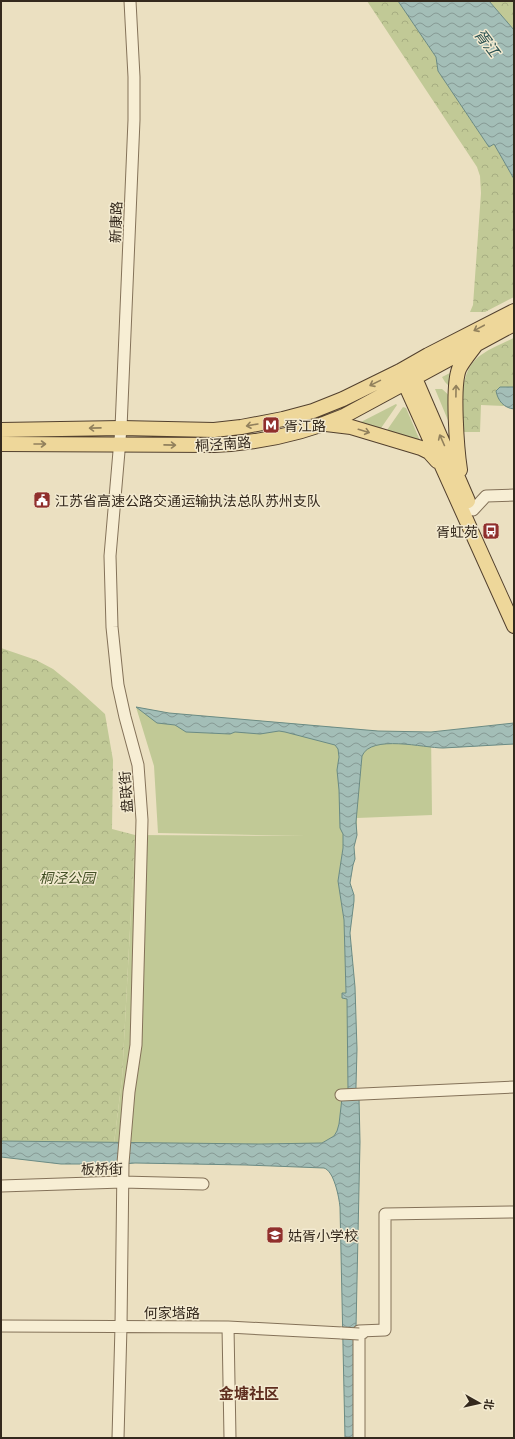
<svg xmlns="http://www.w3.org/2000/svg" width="515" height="1439" font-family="Georgia,'Noto Sans SC',serif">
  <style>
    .grass { fill: #c1c996 }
    .park { fill: url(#park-crowns) }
    .water { fill: url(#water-waves); stroke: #6b8b84 }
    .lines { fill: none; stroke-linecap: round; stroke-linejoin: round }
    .minor-casing { stroke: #847259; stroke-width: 13 }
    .major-casing { stroke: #52402e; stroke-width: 16 }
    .minor { stroke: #f7eed4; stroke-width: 11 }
    .major { stroke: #eed79a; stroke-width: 14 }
    .minor-bridge-casing { stroke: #847259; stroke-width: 13; stroke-linecap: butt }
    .minor-bridge { stroke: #f7eed4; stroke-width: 11 }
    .oneway { stroke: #91805c }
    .labels { text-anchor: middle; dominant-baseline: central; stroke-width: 3; stroke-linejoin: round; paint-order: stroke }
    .street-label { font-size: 14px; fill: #34291d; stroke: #f3ead0 }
    .poi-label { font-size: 14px; fill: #34291d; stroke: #f3ead0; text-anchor: start }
    .park-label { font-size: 14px; font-style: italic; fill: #435025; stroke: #f3ead0 }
    .water-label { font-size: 15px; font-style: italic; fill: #2d5352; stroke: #f3ead0 }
    .neighbourhood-label { font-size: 15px; font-weight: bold; fill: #5f2e1f; stroke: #f3ead0 }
  </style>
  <defs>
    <pattern id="park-crowns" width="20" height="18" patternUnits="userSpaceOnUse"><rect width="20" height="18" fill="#c1c996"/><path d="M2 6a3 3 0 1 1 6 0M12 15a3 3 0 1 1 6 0" fill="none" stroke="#a6ad81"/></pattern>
    <pattern id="water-waves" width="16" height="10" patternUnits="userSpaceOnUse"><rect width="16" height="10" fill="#a3beb7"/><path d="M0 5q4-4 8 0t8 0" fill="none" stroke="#869a94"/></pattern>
  </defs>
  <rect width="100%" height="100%" fill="#ebe0c1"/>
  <path class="grass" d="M 456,370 L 452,389 L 445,382 L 442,377 Z
    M 435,389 L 442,389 L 452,398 L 452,430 Z
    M 396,404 L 397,405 L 379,431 L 359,423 Z
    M 403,407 L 406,408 L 421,443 L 385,433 Z
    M 136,707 L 169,713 L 378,731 L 431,732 L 432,815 L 357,818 L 357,835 L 343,837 L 343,848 L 338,881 L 344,920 L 346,994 L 342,994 L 342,998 L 347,998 L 348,1091 L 342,1098 L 339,1124 L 337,1131 L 334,1136 L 322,1143 L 259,1144 L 114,1143 L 122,1079 L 135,835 L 306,836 L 158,833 L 154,766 Z"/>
  <path class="park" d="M 367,1 L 398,1 L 436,57 L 438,71 L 489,147 L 494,144 L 514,179 L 514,297 L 485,312 L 470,312 L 473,305 L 481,193 L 480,176 L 477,167 Z
    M 489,1 L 514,1 L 514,30 Z
    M 514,338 L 514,387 L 506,387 L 502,403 L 504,406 L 481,405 L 480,432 L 463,432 C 463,408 457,371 481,355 C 491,348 503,343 514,338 Z
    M 1,648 L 36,660 L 53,669 L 74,686 L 105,714 L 113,760 L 112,829 L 135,835 L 122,1079 L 114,1143 L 1,1141 Z"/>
  <path class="water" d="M 398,1 L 489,1 L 514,30 L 514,179 L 494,144 L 489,147 L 438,71 L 436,57 Z
    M 500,387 L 514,387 L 514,409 C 504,408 498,401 496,391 Z
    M 136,707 L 169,713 L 378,731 L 431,732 L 514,723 L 514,744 C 490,745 467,747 443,748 C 424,748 371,734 362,756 L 356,822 L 357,835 L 354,847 L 355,859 L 353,865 L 350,883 L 354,895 L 354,901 L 350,933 L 355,987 L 357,1049 L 356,1086 L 356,1092 L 359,1097 L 360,1142 L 356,1328 L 356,1438 L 345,1438 L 340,1207 C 339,1197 334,1171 324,1168 L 246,1165 L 135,1163 L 111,1165 L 86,1164 L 61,1164 L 1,1157 L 1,1141 L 259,1144 L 322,1143 L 334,1136 L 337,1131 L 339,1124 L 342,1098 L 348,1091 L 347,999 L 342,998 L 342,993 L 346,993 L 344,920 L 338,881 L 343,848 L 343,834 L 340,828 L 339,790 L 337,770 L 339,757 L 338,749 L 335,745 L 285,732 L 279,731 L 260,734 L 235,732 L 230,734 L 186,732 L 175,725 L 157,723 Z"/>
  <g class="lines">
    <g class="minor-casing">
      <path id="minor" d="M 473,510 L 486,496 L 514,495
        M 341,1095 L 514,1087
        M 1,1186 L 122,1182 L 203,1184
        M 1,1326 L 228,1327 L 342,1333
        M 228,1327 L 230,1438
        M 359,1331 L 359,1438
        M 359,1334 L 363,1333 L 359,1331 L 385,1330 L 385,1214 L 514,1212
        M 118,1438 L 121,1326 L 123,1163 L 129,1092 L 136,1045 L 142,820 L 138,765 L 125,717 L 118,685 L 112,627 L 110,556 L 121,428 L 134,120 L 134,77 L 130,1"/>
    </g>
    <g class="major-casing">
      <path id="major" d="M 411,369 L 468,501
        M 401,375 L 514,626
        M 326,424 L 351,427 L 421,448 L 429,452 L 437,461
        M 1,430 L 121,428 L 214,430 L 241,427 L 283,419 L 313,411 L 343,399 L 400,371 L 428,355 L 514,311
        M 1,444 L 214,445 C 259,443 302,434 344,416 L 514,324
        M 460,470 C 457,450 452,387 459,369 C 463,361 470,353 475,346"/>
    </g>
    <use href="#minor" class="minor"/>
    <use href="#major" class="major"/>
    <g class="minor-bridge-casing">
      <path id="minor-bridge" d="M 342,1333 L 359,1334"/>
    </g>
    <use href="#minor-bridge" class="minor-bridge"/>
  </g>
  <defs><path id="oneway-shaft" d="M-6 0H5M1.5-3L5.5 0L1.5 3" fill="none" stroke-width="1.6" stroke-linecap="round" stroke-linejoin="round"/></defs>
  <g class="oneway">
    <use href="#oneway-shaft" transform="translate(479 328) rotate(152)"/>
    <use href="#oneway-shaft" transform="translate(375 383) rotate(154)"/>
    <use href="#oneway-shaft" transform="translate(456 391) rotate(-89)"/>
    <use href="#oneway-shaft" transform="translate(252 425) rotate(170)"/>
    <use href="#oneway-shaft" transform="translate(95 428) rotate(179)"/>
    <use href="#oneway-shaft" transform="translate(364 431) rotate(17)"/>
    <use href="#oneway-shaft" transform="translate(442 440) rotate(-114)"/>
    <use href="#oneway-shaft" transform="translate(40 444)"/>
    <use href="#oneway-shaft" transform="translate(170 445) rotate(1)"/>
  </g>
  <defs>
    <g id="metro-square" transform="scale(0.9)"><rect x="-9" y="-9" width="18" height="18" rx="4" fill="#902f2c" stroke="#f3ead0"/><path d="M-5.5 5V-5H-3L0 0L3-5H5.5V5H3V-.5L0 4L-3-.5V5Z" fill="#fff"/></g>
    <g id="civic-square" transform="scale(0.9)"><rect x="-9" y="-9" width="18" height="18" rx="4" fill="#902f2c" stroke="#f3ead0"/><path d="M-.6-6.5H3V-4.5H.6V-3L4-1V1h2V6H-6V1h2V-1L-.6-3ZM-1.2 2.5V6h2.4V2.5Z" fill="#fff"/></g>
    <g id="bus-square" transform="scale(0.9)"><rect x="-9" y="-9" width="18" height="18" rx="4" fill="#902f2c" stroke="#f3ead0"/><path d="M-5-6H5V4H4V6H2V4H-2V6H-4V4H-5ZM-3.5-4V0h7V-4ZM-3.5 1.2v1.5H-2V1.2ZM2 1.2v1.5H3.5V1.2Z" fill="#fff"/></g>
    <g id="school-square" transform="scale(0.9)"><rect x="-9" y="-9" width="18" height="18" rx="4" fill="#902f2c" stroke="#f3ead0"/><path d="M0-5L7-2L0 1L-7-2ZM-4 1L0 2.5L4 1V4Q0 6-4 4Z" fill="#fff"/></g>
  </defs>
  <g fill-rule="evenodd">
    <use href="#metro-square" x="271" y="425"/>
    <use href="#civic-square" x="42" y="500"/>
    <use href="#bus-square" x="491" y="531"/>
    <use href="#school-square" x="275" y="1235"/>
  </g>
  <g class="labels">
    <g class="street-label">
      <text transform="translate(115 222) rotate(-88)">新康路</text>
      <text transform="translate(223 443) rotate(-4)">桐泾南路</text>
      <text transform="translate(125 792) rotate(-94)">盘联街</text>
      <text transform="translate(102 1168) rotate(-1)">板桥街</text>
      <text x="172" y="1312">何家塔路</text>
    </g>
    <g class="poi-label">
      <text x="284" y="425">胥江路</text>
      <text x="55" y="500">江苏省高速公路交通运输执法总队苏州支队</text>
      <text x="478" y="531" text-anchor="end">胥虹苑</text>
      <text x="288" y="1235">姑胥小学校</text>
    </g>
    <g class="park-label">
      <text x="67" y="877">桐泾公园</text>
    </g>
    <g class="water-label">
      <text transform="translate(488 42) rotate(53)">胥江</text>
    </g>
    <g class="neighbourhood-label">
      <text x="249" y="1392">金塘社区</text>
    </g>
  </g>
  <rect width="515" height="1439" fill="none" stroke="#34291d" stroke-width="4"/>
  <g transform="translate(479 1403) rotate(98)" stroke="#f3ead0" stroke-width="3" paint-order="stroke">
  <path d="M0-3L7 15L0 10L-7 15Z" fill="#34291d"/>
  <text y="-6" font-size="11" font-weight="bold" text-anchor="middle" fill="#34291d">北</text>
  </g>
</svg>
